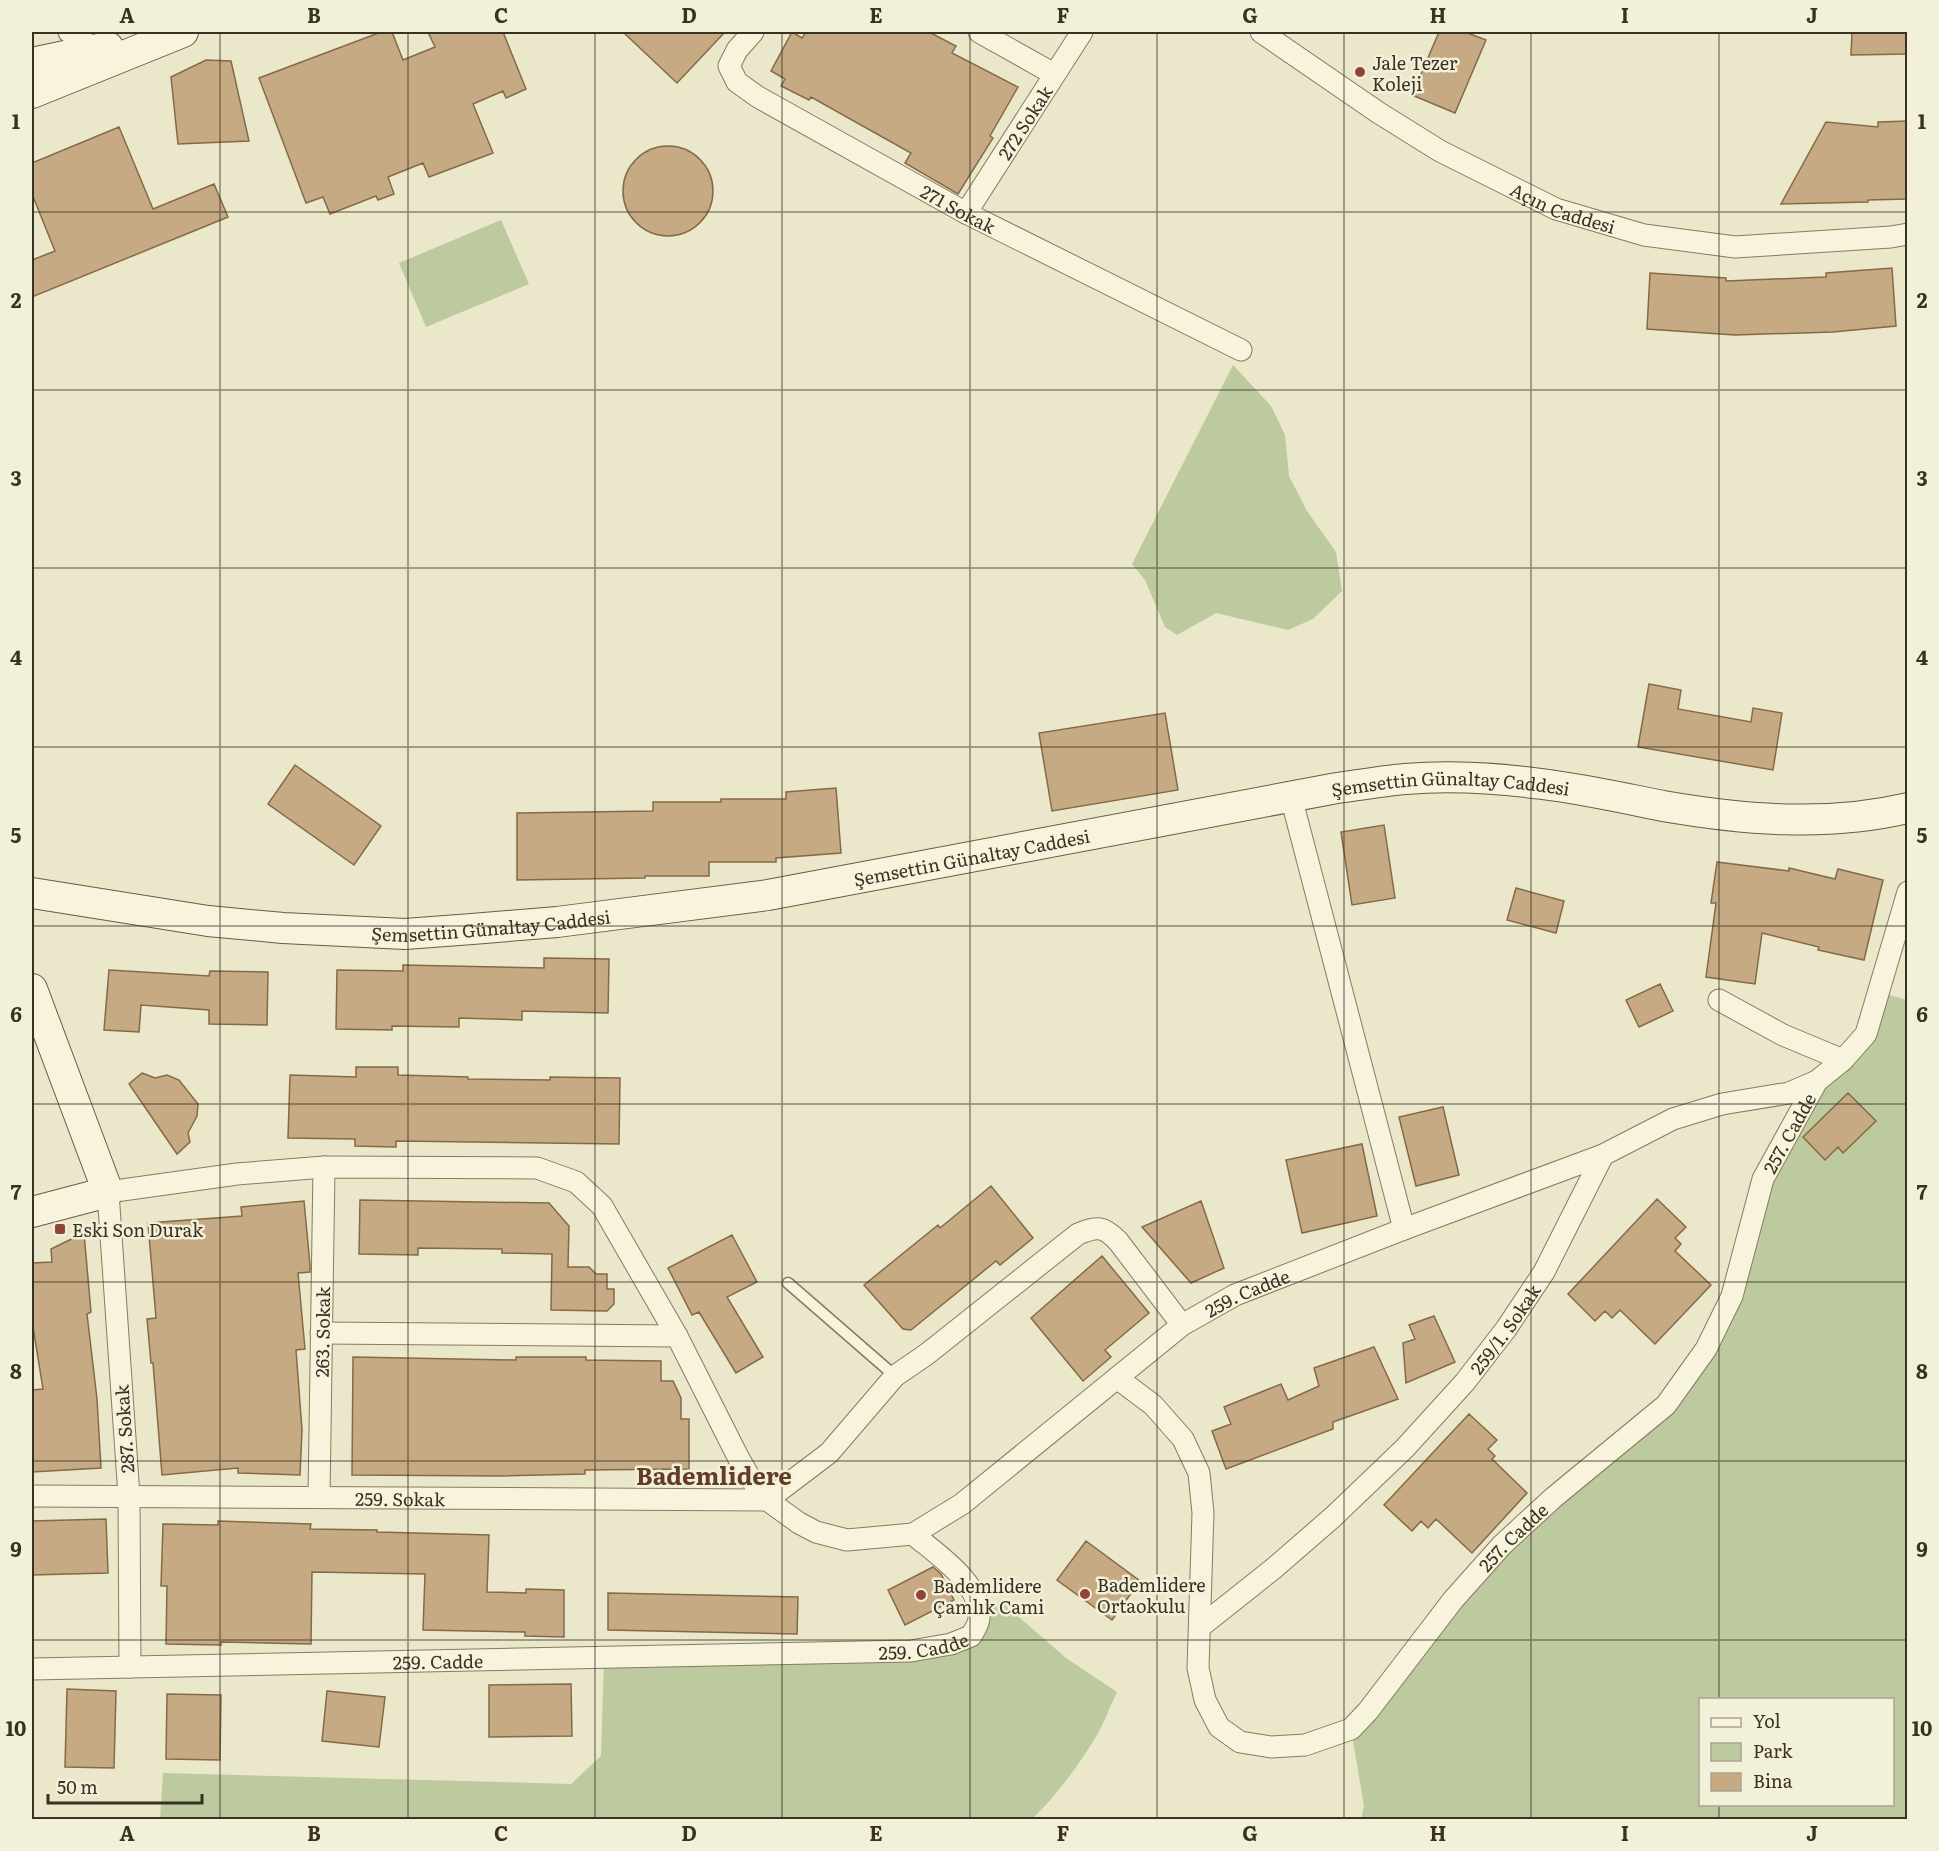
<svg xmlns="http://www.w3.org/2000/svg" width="1939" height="1851" font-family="Literata,serif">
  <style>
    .green { fill: #bdc99e; fill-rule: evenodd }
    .building { fill: #c6aa83; stroke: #846a47; stroke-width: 1.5 }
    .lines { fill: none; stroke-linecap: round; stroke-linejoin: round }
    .lane-casing { stroke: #877b60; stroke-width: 13 }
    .street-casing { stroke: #877b60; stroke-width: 23 }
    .secondary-casing { stroke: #695c43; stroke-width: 32 }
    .lane { stroke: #f7f3dd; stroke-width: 10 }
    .street { stroke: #f7f3dd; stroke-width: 21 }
    .secondary { stroke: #f7f3dd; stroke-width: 30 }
    .grid { fill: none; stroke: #393122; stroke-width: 1.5; stroke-opacity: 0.55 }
    .poi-dot { fill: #914435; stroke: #f3f0d9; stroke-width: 2 }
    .labels { text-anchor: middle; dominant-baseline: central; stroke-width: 5; stroke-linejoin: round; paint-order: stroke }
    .poi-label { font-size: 18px; fill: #393122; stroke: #f3f0d9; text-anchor: start }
    .street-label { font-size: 18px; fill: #393122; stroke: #f3f0d9 }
    .district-label { font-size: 24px; font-weight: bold; fill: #623c25; stroke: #f3f0d9 }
    .neatline { fill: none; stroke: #393122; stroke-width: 2 }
    .grid-label { font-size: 20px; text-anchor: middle; font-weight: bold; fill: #393122 }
  </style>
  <rect width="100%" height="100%" fill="#ebe7ca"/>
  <path class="green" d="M 501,220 L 529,284 L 426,327 L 399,263 Z
    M 1233,365 L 1271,406 L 1285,435 L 1289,476 L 1307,511 L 1336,552 L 1342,591 L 1313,619 L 1288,630 L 1216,613 L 1177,635 L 1165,627 L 1145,580 L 1132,564 Z
    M 1879,992 L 1907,1000 L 1907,1819 L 1361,1819 L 1364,1806 L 1351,1729 L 1453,1600 L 1621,1443 L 1706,1349 L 1763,1179 L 1843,1060 ZM 1700,1700 L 1892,1700 L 1892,1804 L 1700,1804 Z
    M 1004,1604 L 1066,1658 L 1117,1692 C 1110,1706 1105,1721 1097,1735 C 1079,1765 1057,1795 1032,1819 L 160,1820 L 163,1773 L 571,1784 L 601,1756 L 604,1658 L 911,1651 L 971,1636 L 977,1607 Z"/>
  <path class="building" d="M 381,32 L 392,32 L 403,60 L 435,47 L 428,32 L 503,32 L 526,89 L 506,98 L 503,91 L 473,104 L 493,153 L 429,177 L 423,163 L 388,177 L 394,194 L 378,200 L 376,196 L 330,214 L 323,197 L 306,203 L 259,78 Z
    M 623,32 L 725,32 L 677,83 Z
    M 792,32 L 802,38 L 806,32 L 929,32 L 956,46 L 952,53 L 1018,87 L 990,136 L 993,138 L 958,194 L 905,163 L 911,153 L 811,97 L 809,100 L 781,86 L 785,79 L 771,71 Z
    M 1439,32 L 1465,32 L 1486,40 L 1455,113 L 1412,95 Z
    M 1852,32 L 1908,32 L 1908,54 L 1851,55 Z
    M 206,60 L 231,61 L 249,141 L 178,144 L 171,77 Z
    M 1908,121 L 1908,199 L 1868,200 L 1868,202 L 1781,204 L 1826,122 L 1878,127 L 1878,122 Z
    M 119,127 L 153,209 L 214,184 L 228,217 L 32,297 L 32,260 L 55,251 L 32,194 L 32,163 Z
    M623 191a45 45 0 1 1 90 0a45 45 0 1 1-90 0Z
    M 1892,268 L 1896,326 L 1833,332 L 1735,335 L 1647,329 L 1650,273 L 1726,278 L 1726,281 L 1826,277 L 1826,273 Z
    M 1649,684 L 1681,690 L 1678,709 L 1751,722 L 1753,708 L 1782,713 L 1773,770 L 1638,747 Z
    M 1165,713 L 1178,790 L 1052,811 L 1039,733 Z
    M 295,765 L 381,826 L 354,865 L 268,804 Z
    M 836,788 L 841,853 L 776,858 L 776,862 L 709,862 L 709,876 L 645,876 L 645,878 L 517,880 L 517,813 L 653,811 L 653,802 L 721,802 L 721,799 L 786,799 L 786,792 Z
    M 1384,825 L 1395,898 L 1352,905 L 1341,832 Z
    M 1717,862 L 1789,871 L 1789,868 L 1835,879 L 1838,869 L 1883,880 L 1864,960 L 1818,950 L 1819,947 L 1762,933 L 1755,984 L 1706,977 L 1716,903 L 1711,903 Z
    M 1516,888 L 1564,901 L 1556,933 L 1507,920 Z
    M 544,958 L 609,959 L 608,1013 L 522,1011 L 522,1020 L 459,1018 L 459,1027 L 392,1026 L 392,1030 L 336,1029 L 337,970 L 403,971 L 403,965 L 544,968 Z
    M 109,970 L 209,976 L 210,971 L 268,972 L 267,1025 L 209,1024 L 209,1010 L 141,1005 L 139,1032 L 104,1030 Z
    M 1660,984 L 1673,1011 L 1639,1027 L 1626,1000 Z
    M 356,1067 L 398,1067 L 398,1075 L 468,1077 L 468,1079 L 550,1080 L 550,1077 L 620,1078 L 619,1144 L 396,1141 L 396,1147 L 355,1146 L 355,1139 L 288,1138 L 290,1075 L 356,1077 Z
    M 142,1073 L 155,1078 L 167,1075 L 179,1080 L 198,1104 L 197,1116 L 188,1133 L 190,1142 L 177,1154 L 129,1084 Z
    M 1848,1093 L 1876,1121 L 1843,1153 L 1838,1147 L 1825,1160 L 1803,1137 Z
    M 1443,1107 L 1459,1175 L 1416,1186 L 1399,1117 Z
    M 1362,1144 L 1377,1216 L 1302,1233 L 1286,1160 Z
    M 991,1186 L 1033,1238 L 1000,1265 L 996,1261 L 911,1330 L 903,1329 L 864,1285 L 938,1225 L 940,1228 Z
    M 1657,1199 L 1686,1227 L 1675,1238 L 1681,1244 L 1675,1251 L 1711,1285 L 1655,1344 L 1620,1310 L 1612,1318 L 1605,1311 L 1595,1321 L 1568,1294 Z
    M 360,1200 L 549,1203 L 569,1226 L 568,1267 L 589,1267 L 596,1274 L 607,1274 L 607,1289 L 614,1289 L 614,1304 L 607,1311 L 551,1310 L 552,1254 L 502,1253 L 502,1249 L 418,1248 L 418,1255 L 359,1254 Z
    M 304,1201 L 310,1265 L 310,1272 L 298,1273 L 305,1349 L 296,1350 L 302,1430 L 300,1475 L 238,1473 L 238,1468 L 162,1475 L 153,1363 L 151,1363 L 147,1319 L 156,1318 L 148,1223 L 242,1216 L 241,1207 Z
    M 1201,1201 L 1224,1268 L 1191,1283 L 1142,1227 Z
    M 84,1233 L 91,1312 L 87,1314 L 97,1399 L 101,1468 L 32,1472 L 32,1390 L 43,1389 L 33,1327 L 32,1327 L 32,1263 L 52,1262 L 51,1249 Z
    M 732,1235 L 757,1282 L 727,1297 L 763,1357 L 736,1373 L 699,1312 L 692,1315 L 668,1268 Z
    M 1102,1256 L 1149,1313 L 1105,1350 L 1111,1357 L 1083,1381 L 1031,1318 Z
    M 1434,1316 L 1455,1362 L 1406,1383 L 1403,1343 L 1415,1339 L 1409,1325 Z
    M 1374,1347 L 1398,1399 L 1333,1422 L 1333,1429 L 1226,1469 L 1212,1431 L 1231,1424 L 1224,1407 L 1281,1384 L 1288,1400 L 1319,1386 L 1314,1368 Z
    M 353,1357 L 516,1360 L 516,1357 L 586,1357 L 586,1360 L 661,1361 L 661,1381 L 673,1381 L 681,1398 L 681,1419 L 689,1419 L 689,1469 L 585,1470 L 585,1474 L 502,1476 L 352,1475 Z
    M 1469,1414 L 1497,1440 L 1488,1449 L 1495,1456 L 1492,1459 L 1527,1493 L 1472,1553 L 1436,1519 L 1428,1528 L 1421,1521 L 1412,1531 L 1384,1505 Z
    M 106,1519 L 108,1573 L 32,1575 L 32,1521 Z
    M 218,1521 L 311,1524 L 310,1529 L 377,1530 L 377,1532 L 489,1535 L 487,1592 L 526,1593 L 526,1589 L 564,1590 L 564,1637 L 525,1636 L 525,1632 L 423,1630 L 425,1574 L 312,1572 L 311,1644 L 221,1642 L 221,1645 L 166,1644 L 167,1586 L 161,1586 L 163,1524 L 218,1525 Z
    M 1086,1541 L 1140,1581 L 1112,1620 L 1057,1580 Z
    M 933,1567 L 941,1574 L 954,1600 L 905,1625 L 888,1590 Z
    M 608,1593 L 798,1597 L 797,1634 L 608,1630 Z
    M 571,1684 L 572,1736 L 489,1737 L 489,1685 Z
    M 67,1689 L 116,1691 L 114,1768 L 65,1767 Z
    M 327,1691 L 385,1697 L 379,1747 L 322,1741 Z
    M 167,1694 L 221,1695 L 220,1760 L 166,1759 Z"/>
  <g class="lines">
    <g class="lane-casing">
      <path id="lane" d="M 788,1283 L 895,1376"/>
    </g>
    <g class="street-casing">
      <g id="street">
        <path d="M 69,32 L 97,50"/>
        <path id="s1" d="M 753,32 L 737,50 L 729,66 L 737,82 L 758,97 L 966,213 L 1241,350"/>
        <path d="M 979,32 L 1054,74"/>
        <path id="s2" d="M 1261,32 L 1379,113 L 1440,151 L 1556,209 L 1644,235 L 1735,247 L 1891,237 L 1908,234"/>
        <path id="s3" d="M 966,213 L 1082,32"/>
        <path d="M 1291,797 L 1404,1229"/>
        <path d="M 1719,1000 L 1783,1035 L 1843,1060"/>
        <path d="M 321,1333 L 677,1336"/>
        <path id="s4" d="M 1117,1378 L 1153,1405 L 1183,1439 L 1199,1473 L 1203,1513 L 1198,1668 L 1205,1700 L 1219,1727 L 1240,1742 L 1271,1747 L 1305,1745 L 1351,1729 L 1368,1711 L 1453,1600 L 1502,1545 L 1553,1498 L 1666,1405 L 1706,1349 L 1732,1296 L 1763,1179 L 1817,1081 L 1843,1060 L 1866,1034 L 1908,892"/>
        <path id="s5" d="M 32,1496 L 767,1500"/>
        <path id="s6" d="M 319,1497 L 324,1167"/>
        <path d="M 767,1500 L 829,1453 L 895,1376 L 927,1354 L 1078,1234 C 1098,1226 1103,1226 1118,1241 L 1182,1325"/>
        <path id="s7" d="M 1200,1627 L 1273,1569 L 1333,1517 L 1405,1448 L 1465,1382 L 1506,1329 L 1544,1272 L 1603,1155 L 1673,1119 L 1722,1104 L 1789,1093 L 1817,1081"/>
        <path d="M 130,1667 L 129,1496 L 108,1192 L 237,1174 L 324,1167 L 537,1168 L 576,1182 L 602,1206 L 677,1336 L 738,1457 L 750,1478 L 767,1500 L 799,1523 L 816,1532 L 847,1540 L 913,1534"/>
        <path id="s8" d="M 32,1669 L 911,1651 L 951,1644 L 971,1636 C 974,1631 979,1624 979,1618 C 982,1583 936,1554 913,1534 L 962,1504 L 1182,1325 L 1235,1295 L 1404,1229 L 1603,1155"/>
      </g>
    </g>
    <g class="secondary-casing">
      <g id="secondary">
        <path d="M 32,63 L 108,47"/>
        <path d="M 32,93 L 183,32"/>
        <path id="s9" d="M 32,893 L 208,921 L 283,928 L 405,934 L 472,929 L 557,922 L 768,895 L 1337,788 C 1360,785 1383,781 1405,779 C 1450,775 1497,778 1542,784 C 1583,789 1623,798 1663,806 C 1744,820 1827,827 1908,808"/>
        <path d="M 32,989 L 108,1192 L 32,1212"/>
      </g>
    </g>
    <use href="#lane" class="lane"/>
    <use href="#street" class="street"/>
    <use href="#secondary" class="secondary"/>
  </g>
  <path class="grid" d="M 220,32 L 220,1820M 408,32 L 408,1820M 595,32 L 595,1820M 782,32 L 782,1820M 970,32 L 970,1820M 1157,32 L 1157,1820M 1344,32 L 1344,1820M 1531,32 L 1531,1820M 1719,32 L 1719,1700M 32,212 L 1908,212M 32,390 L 1908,390M 32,568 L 1908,568M 32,747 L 1908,747M 32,926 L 1908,926M 32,1104 L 1908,1104M 32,1282 L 1908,1282M 32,1461 L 1908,1461M 32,1640 L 1908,1640M 1719,1804 L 1719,1820"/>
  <g class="poi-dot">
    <circle cx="1360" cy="72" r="6"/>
    <rect x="54" y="1223" width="12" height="12" rx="3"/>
    <circle cx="1085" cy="1594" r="6"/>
    <circle cx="921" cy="1595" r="6"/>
  </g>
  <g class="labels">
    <g class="poi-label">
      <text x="1372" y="62">Jale Tezer<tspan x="1372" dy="21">Koleji</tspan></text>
      <text x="72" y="1229">Eski Son Durak</text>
      <text x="1097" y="1584">Bademlidere<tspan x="1097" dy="21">Ortaokulu</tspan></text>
      <text x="933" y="1585">Bademlidere<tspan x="933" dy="21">Çamlık Cami</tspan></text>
    </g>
    <g class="street-label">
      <text stroke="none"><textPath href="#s3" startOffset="108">272 Sokak</textPath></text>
      <text stroke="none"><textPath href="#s2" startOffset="351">Açın Caddesi</textPath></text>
      <text stroke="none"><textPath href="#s1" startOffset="315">271 Sokak</textPath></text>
      <text stroke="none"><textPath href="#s9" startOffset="1434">Şemsettin Günaltay Caddesi</textPath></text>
      <text stroke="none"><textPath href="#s9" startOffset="948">Şemsettin Günaltay Caddesi</textPath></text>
      <text stroke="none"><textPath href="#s9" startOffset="462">Şemsettin Günaltay Caddesi</textPath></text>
      <text stroke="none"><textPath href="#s4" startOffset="1282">257. Cadde</textPath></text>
      <text stroke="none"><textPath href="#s8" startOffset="1486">259. Cadde</textPath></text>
      <text stroke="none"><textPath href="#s7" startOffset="428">259/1. Sokak</textPath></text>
      <text stroke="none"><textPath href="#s6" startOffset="165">263. Sokak</textPath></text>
      <text transform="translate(124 1429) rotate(-94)">287. Sokak</text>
      <text stroke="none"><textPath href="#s5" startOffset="368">259. Sokak</textPath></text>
      <text stroke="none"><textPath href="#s4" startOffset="778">257. Cadde</textPath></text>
      <text stroke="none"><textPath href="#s8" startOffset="892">259. Cadde</textPath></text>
      <text stroke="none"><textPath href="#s8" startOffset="406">259. Cadde</textPath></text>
    </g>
    <g class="district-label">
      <text x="714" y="1474">Bademlidere</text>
    </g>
  </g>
  <rect width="1939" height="1851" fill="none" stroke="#f3f0d9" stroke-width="66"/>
  <rect x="1699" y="1698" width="195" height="108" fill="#f3f0d9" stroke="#a9a490" stroke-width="1.5"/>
  <rect x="1711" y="1718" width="30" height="9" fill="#f7f3dd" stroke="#a9a490" stroke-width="1.5"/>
  <text x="1753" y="1728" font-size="18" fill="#393122">Yol</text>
  <rect x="1711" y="1743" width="30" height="18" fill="#bdc99e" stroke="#a9a490" stroke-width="1.5"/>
  <text x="1753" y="1758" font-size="18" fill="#393122">Park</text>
  <rect x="1711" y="1773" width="30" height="18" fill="#c6aa83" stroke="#a9a490" stroke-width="1.5"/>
  <text x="1753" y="1788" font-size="18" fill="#393122">Bina</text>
  <path d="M48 1794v9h154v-9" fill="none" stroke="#393122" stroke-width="3"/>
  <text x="57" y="1794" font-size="18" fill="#393122" stroke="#f3f0d9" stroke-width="4.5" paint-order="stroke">50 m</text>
  <rect x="33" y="33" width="1873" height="1785" class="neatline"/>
  <g class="grid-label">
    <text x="127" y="23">A</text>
    <text x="314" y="23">B</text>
    <text x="501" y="23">C</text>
    <text x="689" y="23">D</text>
    <text x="876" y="23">E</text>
    <text x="1063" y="23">F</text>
    <text x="1250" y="23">G</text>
    <text x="1438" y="23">H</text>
    <text x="1625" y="23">I</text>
    <text x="1812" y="23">J</text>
    <text x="16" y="129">1</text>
    <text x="1922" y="129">1</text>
    <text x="16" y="308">2</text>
    <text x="1922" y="308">2</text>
    <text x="16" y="486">3</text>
    <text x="1922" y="486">3</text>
    <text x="16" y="665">4</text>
    <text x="1922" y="665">4</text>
    <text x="16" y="843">5</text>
    <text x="1922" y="843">5</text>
    <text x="16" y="1022">6</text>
    <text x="1922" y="1022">6</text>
    <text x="16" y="1200">7</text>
    <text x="1922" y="1200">7</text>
    <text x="16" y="1379">8</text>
    <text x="1922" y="1379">8</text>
    <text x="16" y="1557">9</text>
    <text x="1922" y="1557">9</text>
    <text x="16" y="1736">10</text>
    <text x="1922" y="1736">10</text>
    <text x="127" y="1841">A</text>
    <text x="314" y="1841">B</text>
    <text x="501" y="1841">C</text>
    <text x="689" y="1841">D</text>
    <text x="876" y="1841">E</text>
    <text x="1063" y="1841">F</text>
    <text x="1250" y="1841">G</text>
    <text x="1438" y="1841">H</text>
    <text x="1625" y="1841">I</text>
    <text x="1812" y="1841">J</text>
  </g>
</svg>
